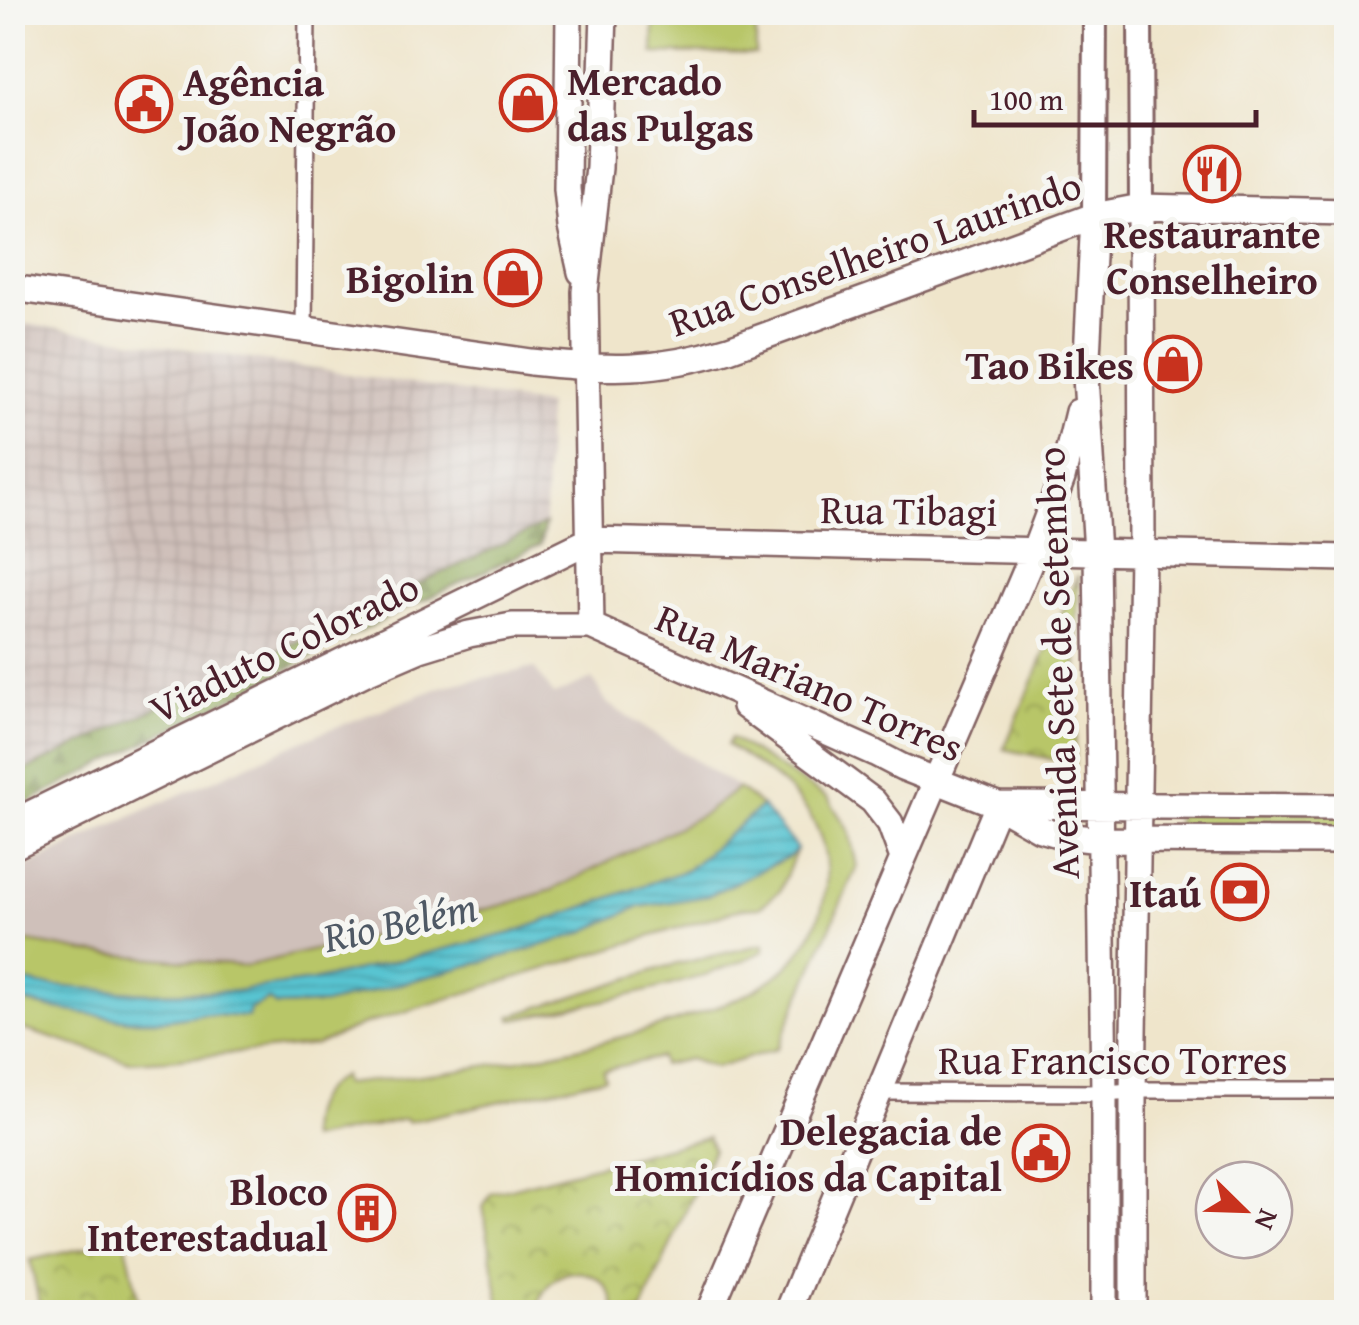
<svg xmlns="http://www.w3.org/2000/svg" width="1359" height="1325" font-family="'Gentium Book Plus',serif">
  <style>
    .industrial { fill: url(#industrial-grid) }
    .railway { fill: #cfc0ba }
    .grass { fill: #b8c668; stroke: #81724a; stroke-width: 2.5 }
    .forest { fill: url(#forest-firs); stroke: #6e6544; stroke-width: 2.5 }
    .park { fill: url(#park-crowns); stroke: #81724a; stroke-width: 2.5 }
    .water { fill: url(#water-rules); stroke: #51727e; stroke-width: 2.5 }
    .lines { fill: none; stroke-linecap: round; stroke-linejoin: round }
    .street-casing { stroke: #846463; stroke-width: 20 }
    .secondary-casing { stroke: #846463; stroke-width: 28 }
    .primary-casing { stroke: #846463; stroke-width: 30 }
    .street { stroke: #fff; stroke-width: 15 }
    .secondary { stroke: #fff; stroke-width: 22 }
    .primary { stroke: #fff; stroke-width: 25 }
    .labels { text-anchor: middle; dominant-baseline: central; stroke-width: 10; stroke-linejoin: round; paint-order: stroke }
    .poi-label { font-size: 40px; font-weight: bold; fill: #4a1f2b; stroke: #f6f6f2; text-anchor: end }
    .street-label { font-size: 40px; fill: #4a1f2b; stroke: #f6f6f2 }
    .water-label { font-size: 42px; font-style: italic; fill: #4f5965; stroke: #f6f6f2 }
  </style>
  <defs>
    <pattern id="industrial-grid" width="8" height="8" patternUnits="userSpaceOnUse" patternTransform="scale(2.5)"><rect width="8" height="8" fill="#cfc0ba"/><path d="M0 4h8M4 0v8" fill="none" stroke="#b3a5a0"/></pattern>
    <pattern id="forest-firs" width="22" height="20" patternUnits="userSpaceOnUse" patternTransform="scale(2.5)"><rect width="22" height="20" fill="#92ab5c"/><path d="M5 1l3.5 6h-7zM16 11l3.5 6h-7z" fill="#798b4c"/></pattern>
    <pattern id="park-crowns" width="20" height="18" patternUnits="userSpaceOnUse" patternTransform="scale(2.5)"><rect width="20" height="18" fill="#b8c668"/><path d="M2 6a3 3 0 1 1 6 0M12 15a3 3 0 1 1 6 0" fill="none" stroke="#98a056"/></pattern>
    <pattern id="water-rules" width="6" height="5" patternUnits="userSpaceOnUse" patternTransform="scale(2.5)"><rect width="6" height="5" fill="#58c4d1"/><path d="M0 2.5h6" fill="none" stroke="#4b9faa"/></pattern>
  </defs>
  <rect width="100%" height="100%" fill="#f6f6f2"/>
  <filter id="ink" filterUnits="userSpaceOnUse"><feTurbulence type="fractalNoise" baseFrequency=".01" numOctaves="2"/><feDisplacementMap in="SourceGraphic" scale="20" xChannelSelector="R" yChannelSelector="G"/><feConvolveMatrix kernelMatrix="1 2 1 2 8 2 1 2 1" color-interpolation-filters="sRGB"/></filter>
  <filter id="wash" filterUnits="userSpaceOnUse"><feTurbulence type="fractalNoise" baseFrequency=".0048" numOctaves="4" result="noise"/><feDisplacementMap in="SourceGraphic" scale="40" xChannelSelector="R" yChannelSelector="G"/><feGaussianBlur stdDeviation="2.25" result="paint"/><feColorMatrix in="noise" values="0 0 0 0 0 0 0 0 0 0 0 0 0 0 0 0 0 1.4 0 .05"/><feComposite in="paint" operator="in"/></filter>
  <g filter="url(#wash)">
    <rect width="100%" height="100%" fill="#efe5cb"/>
    <path class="industrial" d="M 13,322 L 547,405 L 545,524 L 13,776 Z"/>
    <path class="railway" d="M 534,668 L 554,695 L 592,679 L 608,704 L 738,788 L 704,814 L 552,890 L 425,932 L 227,970 L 101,957 L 13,936 L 12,874 L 109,826 L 320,733 L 444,686 Z"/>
    <path class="grass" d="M 654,13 L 756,13 L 756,55 L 653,53 Z
      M 731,738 L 828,798 L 849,831 L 857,866 L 777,1049 L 715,1068 L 689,1059 L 662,1065 L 660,1057 L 603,1070 L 605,1078 L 407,1122 L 406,1119 L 309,1140 C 306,1112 317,1090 342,1076 L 343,1084 C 461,1072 581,1054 694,1015 C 725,1004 757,993 782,971 C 807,949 823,918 826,885 C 832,812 781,780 727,745 Z
      M 738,788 L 762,806 L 687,870 L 512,933 L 313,981 L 236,991 L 145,993 L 40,985 L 13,979 L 13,939 L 86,952 L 246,966 L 503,905 L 552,890 L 704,814 Z
      M 1177,810 L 1346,811 L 1346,838 L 1177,837 Z
      M 797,849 L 780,891 L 760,907 L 743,908 L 362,1025 L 316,1045 L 168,1060 L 130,1062 L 13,1026 L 12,999 L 50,1008 L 129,1020 L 163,1020 L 201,1014 L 247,1017 L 250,1009 L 269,1000 L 276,1006 L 325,1004 L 523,951 L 578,934 L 638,907 L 707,896 L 790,856 Z
      M 764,944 L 764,951 C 687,989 596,1001 512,1020 L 511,1016 L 665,967 Z"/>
    <path class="forest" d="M 545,524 L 540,545 L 407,608 L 13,810 L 13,776 Z"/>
    <path class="park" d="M 1078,575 L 1075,764 L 1004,749 Z
      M 708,1137 L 713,1149 L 641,1312 L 615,1312 C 611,1259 542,1259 538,1312 L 501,1312 L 483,1207 L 491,1193 Z
      M 125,1239 L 141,1312 L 41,1312 L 30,1260 Z"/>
    <path class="water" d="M 762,806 L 797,849 L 790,856 L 707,896 L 638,907 L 579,934 L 523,951 L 325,1004 L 276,1006 L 268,1000 L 250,1009 L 248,1017 L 201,1014 L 163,1020 L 129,1020 L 50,1008 L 13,999 L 13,979 L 40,985 L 145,993 L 236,991 L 313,981 L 512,933 L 687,870 Z"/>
  </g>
  <g filter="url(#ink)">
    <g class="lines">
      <g class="street-casing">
        <path id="street" d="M 304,330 L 307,12
          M 880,1092 L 1104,1093 L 1146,1090 L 1346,1090"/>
      </g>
      <g class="secondary-casing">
        <path id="secondary" d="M 1140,12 L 1141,207
          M 1094,216 L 1095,12"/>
      </g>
      <g class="primary-casing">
        <path id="primary" d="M 569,12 L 567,189 L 571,227 L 581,272
          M 1094,216 L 1086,377 L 1097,552 L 1104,1093 L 1104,1312
          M 12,288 L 531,362 C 607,370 656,372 729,349 L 1094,216 L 1141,207 L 1346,212
          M 591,626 L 585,292 L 599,168 L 604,12
          M 745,706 L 873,801 L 890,823 L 903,858
          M 1138,791 L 1142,553 L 1141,207
          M 998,805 L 1346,807
          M 12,823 L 590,540 L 1346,558
          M 12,847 L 364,673 L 420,649 L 469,634 L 512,626 L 591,626 L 875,753 L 902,767 L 998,805 L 1040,829 L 1065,836 L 1100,840 L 1346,841
          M 709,1312 L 1035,550 L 1062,478 L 1078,412
          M 788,1312 L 998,805
          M 1133,1312 L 1133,1091 L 1138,806"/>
      </g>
      <use href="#street" class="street"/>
      <use href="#secondary" class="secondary"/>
      <use href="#primary" class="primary"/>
    </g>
  </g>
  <defs>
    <g id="shop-ring" transform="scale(2.875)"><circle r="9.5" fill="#f6f6f2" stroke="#c8321e" stroke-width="1.5"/><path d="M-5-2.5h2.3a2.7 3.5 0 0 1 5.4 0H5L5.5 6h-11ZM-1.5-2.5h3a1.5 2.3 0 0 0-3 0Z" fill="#c8321e"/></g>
    <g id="civic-ring" transform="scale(2.875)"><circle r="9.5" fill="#f6f6f2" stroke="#c8321e" stroke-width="1.5"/><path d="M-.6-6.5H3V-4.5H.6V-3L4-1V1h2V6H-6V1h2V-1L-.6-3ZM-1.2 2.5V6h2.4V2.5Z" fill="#c8321e"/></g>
    <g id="restaurant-ring" transform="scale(2.875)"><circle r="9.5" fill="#f6f6f2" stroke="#c8321e" stroke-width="1.5"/><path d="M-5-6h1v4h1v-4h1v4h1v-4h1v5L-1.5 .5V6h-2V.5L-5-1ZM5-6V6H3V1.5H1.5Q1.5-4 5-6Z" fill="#c8321e"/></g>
    <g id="bank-ring" transform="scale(2.875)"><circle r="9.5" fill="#f6f6f2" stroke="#c8321e" stroke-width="1.5"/><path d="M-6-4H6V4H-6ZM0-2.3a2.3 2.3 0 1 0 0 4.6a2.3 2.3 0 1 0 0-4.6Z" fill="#c8321e"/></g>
    <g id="building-ring" transform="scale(2.875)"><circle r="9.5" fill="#f6f6f2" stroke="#c8321e" stroke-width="1.5"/><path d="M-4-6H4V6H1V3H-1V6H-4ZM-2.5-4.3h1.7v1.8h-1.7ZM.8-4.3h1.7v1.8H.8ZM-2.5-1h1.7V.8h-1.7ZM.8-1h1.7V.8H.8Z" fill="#c8321e"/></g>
  </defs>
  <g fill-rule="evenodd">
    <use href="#shop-ring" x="528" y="103"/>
    <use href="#civic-ring" x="144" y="104"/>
    <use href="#restaurant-ring" x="1212" y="174"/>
    <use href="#shop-ring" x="513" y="278"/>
    <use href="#shop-ring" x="1173" y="364"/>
    <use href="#bank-ring" x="1240" y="892"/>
    <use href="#civic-ring" x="1041" y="1153"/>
    <use href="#building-ring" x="367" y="1213"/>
  </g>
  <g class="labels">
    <g class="poi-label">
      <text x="567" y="80" text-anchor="start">Mercado<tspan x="567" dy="46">das Pulgas</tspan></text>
      <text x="183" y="81" text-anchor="start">Agência<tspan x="183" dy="46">João Negrão</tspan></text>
      <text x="1212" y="233" text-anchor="middle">Restaurante<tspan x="1212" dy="46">Conselheiro</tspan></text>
      <text x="474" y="278">Bigolin</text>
      <text x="1134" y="364">Tao Bikes</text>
      <text x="1201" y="892">Itaú</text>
      <text x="1002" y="1130">Delegacia de<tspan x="1002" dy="46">Homicídios da Capital</tspan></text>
      <text x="328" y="1190">Bloco<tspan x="328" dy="46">Interestadual</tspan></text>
    </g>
    <g class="street-label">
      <text transform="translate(875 253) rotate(-19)">Rua Conselheiro Laurindo</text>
      <text transform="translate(909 510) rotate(1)">Rua Tibagi</text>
      <text transform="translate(284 647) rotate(-26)">Viaduto Colorado</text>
      <text transform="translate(1057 663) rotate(-92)">Avenida Sete de Setembro</text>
      <text transform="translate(810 682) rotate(24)">Rua Mariano Torres</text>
      <text x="1113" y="1059">Rua Francisco Torres</text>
    </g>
    <g class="water-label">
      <text transform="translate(400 921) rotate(-12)">Rio Belém</text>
    </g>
  </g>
  <rect width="1359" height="1325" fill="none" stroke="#f6f6f2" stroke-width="50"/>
  <g transform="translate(1244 1210) rotate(113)"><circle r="48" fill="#f6f6f2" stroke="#b1a0a2" stroke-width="2.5"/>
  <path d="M0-8L18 38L0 25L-18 38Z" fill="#c8321e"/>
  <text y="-15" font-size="28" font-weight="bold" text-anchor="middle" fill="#4a1f2b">N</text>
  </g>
  <path d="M974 110v15h282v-15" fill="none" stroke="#4a1f2b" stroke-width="5"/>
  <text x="989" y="110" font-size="30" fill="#4a1f2b" stroke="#f6f6f2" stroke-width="8" paint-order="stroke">100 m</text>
</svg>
